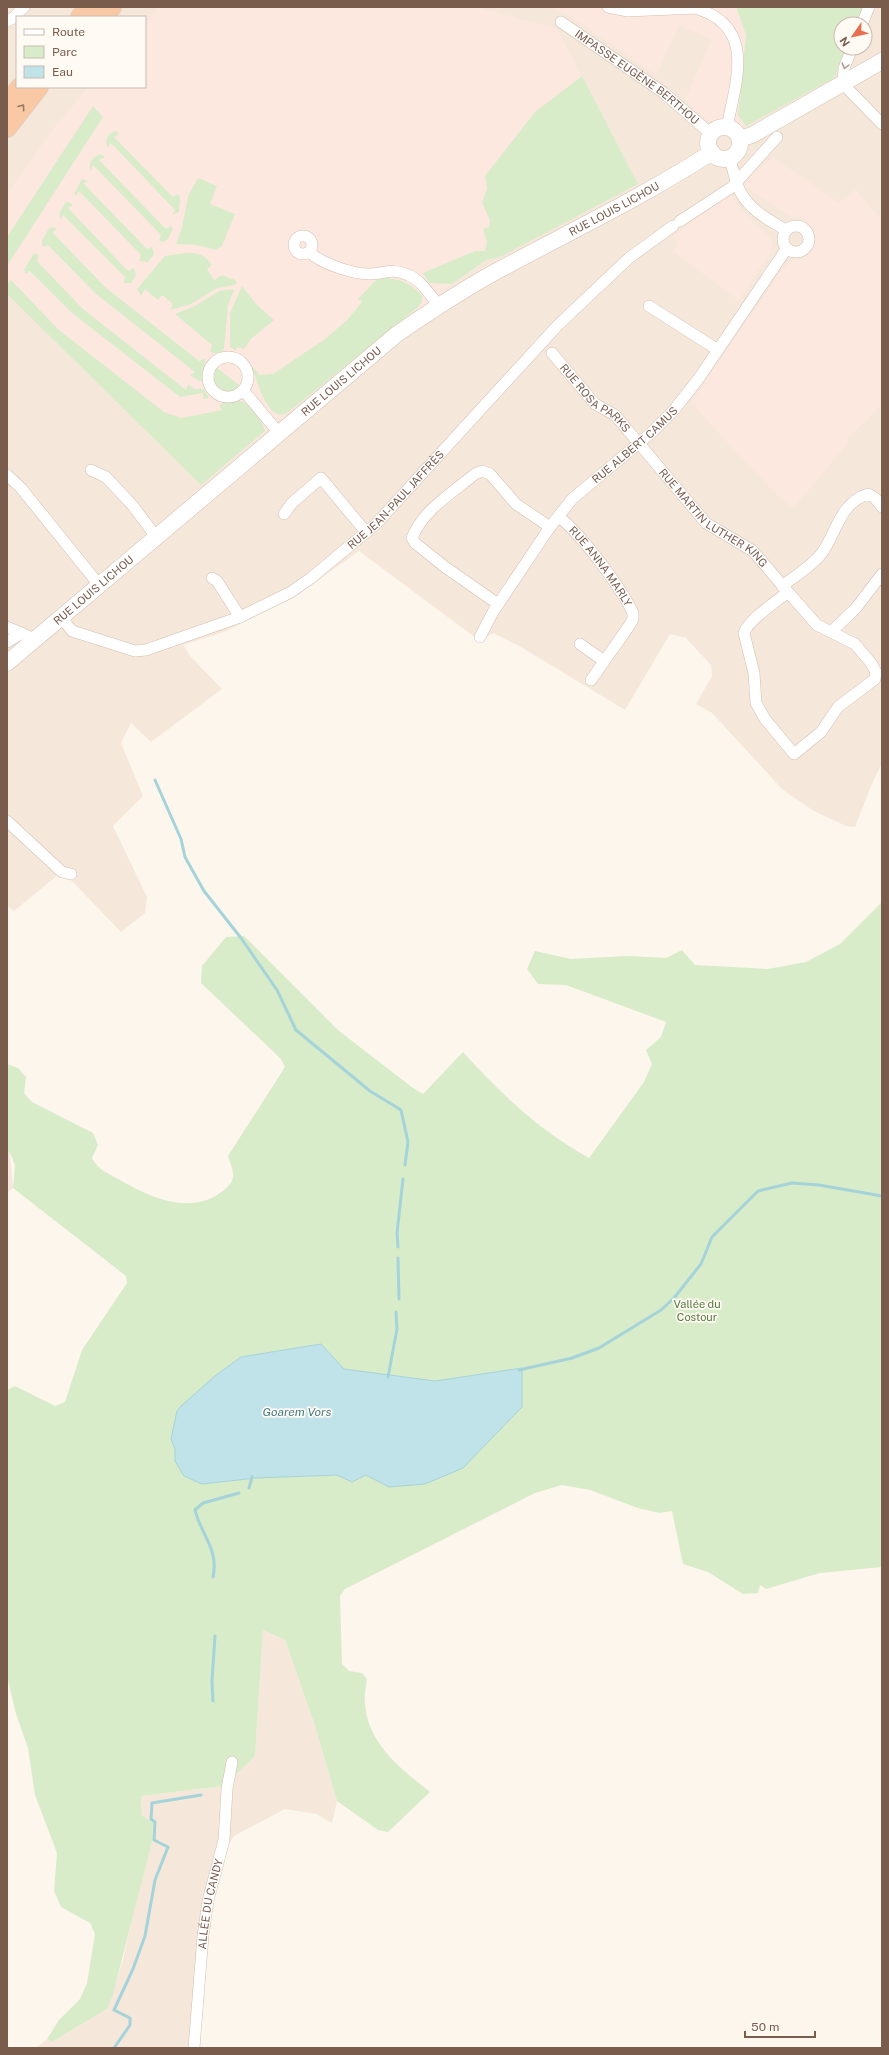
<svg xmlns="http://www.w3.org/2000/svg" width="889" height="2055" font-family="'Public Sans',sans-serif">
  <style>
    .residential { fill: #f5e8da; fill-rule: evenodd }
    .commercial { fill: #fde8e0 }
    .green { fill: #d8ecc9; fill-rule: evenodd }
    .water { fill: #bfe3e8; stroke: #a5d3da }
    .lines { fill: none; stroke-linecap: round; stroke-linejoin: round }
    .stream { stroke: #a5d3da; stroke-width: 3 }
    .minor-casing { stroke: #d1beb0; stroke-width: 12 }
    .secondary-casing { stroke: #d6c0b0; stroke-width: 17 }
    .trunk-casing { stroke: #dad1cd; stroke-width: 20 }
    .minor { stroke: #fff; stroke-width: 11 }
    .secondary { stroke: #fff; stroke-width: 16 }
    .trunk { stroke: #f9c8a4; stroke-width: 19 }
    .oneway { stroke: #af9d94 }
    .oneway2 { stroke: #9a7763 }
    .labels { text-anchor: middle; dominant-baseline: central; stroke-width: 3.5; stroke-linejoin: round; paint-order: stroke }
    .street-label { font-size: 11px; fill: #7a5c4d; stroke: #fffaf3 }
    .park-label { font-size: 11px; fill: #537a41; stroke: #fffaf3 }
    .water-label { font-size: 12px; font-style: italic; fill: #437c86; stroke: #fffaf3 }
  </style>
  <rect width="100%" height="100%" fill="#fdf6ec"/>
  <path class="residential" d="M 7,7 L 882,7 L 882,763 L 871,786 L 855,827 L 846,826 L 814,811 L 783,790 L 712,713 L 696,704 L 712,676 L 711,665 L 686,638 L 670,634 L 625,710 L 521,647 L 493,633 L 480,641 L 359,551 L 293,598 L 224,632 L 183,645 L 191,657 L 222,689 L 151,742 L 131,723 L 121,743 L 143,796 L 113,826 L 147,897 L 145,913 L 121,932 L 72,881 L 59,874 L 14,911 L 7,906 ZM 17,17 L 145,17 L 145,87 L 17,87 ZM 841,24 L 865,24 L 865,48 L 841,48 Z
    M 7,1152 L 10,1153 L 13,1188 L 7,1193 Z
    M 263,1630 L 285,1640 L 315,1726 L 337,1801 L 332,1823 L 316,1814 L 285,1809 L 234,1836 L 226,1849 L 220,1866 L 207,1933 L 198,2048 L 36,2048 L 47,2039 L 52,2042 L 107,2009 L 123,1960 L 142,1874 L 152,1842 L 142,1816 L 141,1796 L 224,1786 L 255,1756 Z"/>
  <path class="commercial" d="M 159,7 L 476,7 L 557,29 L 638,184 L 500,257 L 486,260 L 471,270 L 387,331 L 201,485 L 7,294 L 7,194 L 54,128 L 89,87 L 145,87 L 145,23 Z
    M 547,7 L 867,7 L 841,24 L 841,48 L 834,78 L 746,126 L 707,120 L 685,100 L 712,39 L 679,25 L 656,75 L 567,14 Z
    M 773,157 L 839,203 L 855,189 L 878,216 L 882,213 L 882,405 L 848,438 L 848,443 L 793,508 L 777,495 L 691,403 L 753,312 L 765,297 L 764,296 L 781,272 L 789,262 L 796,261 L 806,257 L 814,244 L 814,234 L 806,221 L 801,218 L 790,216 L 745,186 L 745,181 Z
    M 730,193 L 741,211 L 768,235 L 772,243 L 771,250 L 766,259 L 739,300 L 674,252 L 678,244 L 674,236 Z"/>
  <path class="green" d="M 736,7 L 867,7 L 859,24 L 841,24 L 841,48 L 848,48 L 834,78 L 746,126 L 738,115 L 746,35 Z
    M 582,76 L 638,184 L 500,257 L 486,260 L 452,284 L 429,283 L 423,273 L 475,251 L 485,251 L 487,242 L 483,229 L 489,227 L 490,221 L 482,202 L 487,189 L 485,176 L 535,112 Z
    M 93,106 L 103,117 L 7,266 L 7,237 Z
    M 116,131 L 119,134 L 114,137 L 173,197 L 179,194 L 180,200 L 179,212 L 172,215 L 175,210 L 111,143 L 107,148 C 105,140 107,133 116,131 Z
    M 100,154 L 105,157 L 99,160 L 166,229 L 171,226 L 173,229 L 168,239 L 163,242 L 159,241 L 161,235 L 93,165 L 91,171 C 87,162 93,158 100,154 Z
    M 198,178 L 217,186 L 210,204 L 235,214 L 222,246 L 216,250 L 196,245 L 176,244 L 182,228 L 188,196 Z
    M 82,179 L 89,181 L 83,183 L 147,249 L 152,247 L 154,254 L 148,262 L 139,261 L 141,255 L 79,191 L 76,196 L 74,194 Z
    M 66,202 L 69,202 L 73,205 L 68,208 L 128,271 L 134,268 L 136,275 L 131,283 L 124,283 L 125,277 L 63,215 L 61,220 L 59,214 Z
    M 54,227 L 57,229 L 52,232 L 105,287 L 199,361 L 205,358 L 203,381 L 199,381 L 190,375 L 195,372 L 96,294 L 48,245 L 44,247 L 42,245 L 42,241 L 49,228 Z
    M 34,253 L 39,255 L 37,261 L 83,309 L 186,390 L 188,384 L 194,389 L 204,389 L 209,398 L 203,399 L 203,393 L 180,397 L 72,313 L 30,271 L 26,274 L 24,270 Z
    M 186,253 C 199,253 204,254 212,265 L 207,269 L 214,280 L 222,275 L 235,280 L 237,283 L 235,285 L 217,288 L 191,304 L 170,310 L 173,304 L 162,295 L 158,300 L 145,289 L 141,296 L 137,289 L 165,256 Z
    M 382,278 C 399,278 411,283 422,296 L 422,302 L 417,308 L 287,413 C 268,424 256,379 252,366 L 260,375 L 273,374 L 325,339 L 347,320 L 362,302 L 358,299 L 375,281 Z
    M 11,280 L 59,330 L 164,412 L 181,418 L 222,410 L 219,405 C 225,403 233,400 239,401 C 250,402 263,421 265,431 L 201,485 L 7,294 L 7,284 Z
    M 242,286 L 256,304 L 274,320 L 251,339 L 244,349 L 237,347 L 236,351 L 230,347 L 230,313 Z
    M 233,289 L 234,290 L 228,306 L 224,349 L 220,353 L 213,353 L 210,351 L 212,345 L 175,314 L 195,306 L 219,291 Z
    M 217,368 L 239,385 L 238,389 C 222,397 203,381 217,368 Z
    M 882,902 L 882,1567 L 820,1573 L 766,1589 L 760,1585 L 758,1593 L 743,1594 L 708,1572 L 683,1564 L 672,1511 L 659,1513 L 638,1508 L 590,1490 L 562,1485 L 535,1493 L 345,1589 L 340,1596 L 342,1664 L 349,1671 L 362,1673 L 367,1679 C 366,1687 364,1695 365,1703 C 367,1743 401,1769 430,1792 L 388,1832 L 378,1830 L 337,1801 L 315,1726 L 285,1640 L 263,1630 L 255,1756 L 224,1786 L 141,1796 L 142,1816 L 153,1822 L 152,1842 L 113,1994 L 107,2009 L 52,2042 L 47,2039 L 59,2020 L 80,1999 L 87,1983 L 95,1934 L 90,1923 L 61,1907 L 54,1891 L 57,1853 L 35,1795 L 28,1748 L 16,1714 L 7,1676 L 7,1390 L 15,1386 L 55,1406 L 65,1402 L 82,1350 L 127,1283 L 126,1276 L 13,1188 L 15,1165 L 10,1153 L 7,1152 L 7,1064 L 18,1068 L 26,1077 L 24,1093 L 32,1102 L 93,1133 L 98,1145 L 92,1158 C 98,1170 109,1174 120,1180 C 149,1197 189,1215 220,1193 C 225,1189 232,1185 233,1177 C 234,1172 230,1162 228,1156 L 285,1067 L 281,1059 L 201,983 L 202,966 L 226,937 L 244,936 L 339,1031 L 413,1088 L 423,1094 L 463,1052 C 503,1096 538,1129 589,1158 L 644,1082 L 652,1064 L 646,1050 L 661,1037 L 666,1022 L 566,985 L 538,984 L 527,969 L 535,951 L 571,959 L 628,956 L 666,958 L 682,950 L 695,965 L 768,969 L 806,962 L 840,944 ZM 321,1344 L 344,1369 L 435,1381 L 522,1368 L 389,1487 L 366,1475 L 352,1482 L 338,1475 L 256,1478 L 202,1484 L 175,1461 L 178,1411 L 215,1376 L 241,1357 Z"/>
  <path class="water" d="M 321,1344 L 344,1369 L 435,1381 L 522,1368 L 522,1407 L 463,1468 L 425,1484 L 389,1487 L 366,1475 L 352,1482 L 337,1475 L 256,1478 L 202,1484 L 184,1476 L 175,1461 L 175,1449 L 171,1439 L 177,1411 L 181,1406 L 215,1376 L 241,1357 Z"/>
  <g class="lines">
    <path class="stream" d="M 155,780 L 181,839 L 185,857 L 204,891 L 241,938 L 277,990 L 296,1030 L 370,1091 L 401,1110 L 408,1142 L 405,1165
      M 398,1247 L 397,1233 L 403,1179
      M 398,1258 L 399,1299
      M 519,1370 L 572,1358 L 599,1348 L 661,1310 L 674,1298 L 701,1264 L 712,1237 L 758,1191 L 792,1183 L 819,1185 L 882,1196
      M 388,1377 L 397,1329 L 396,1312
      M 249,1488 L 252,1477
      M 213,1577 C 219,1549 201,1535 195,1510 L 203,1503 L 239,1493
      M 213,1701 L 212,1681 L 215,1636
      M 114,2048 L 130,2025 L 130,2018 L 114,2010 L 133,1969 L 145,1936 L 155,1880 L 168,1847 L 154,1840 L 155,1822 L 151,1819 L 152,1803 L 201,1795"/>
    <g class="minor-casing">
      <g id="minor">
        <path d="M 608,7 L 628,11 L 695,8 C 757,26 736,81 727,127"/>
        <path d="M 7,21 L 13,18 L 24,7"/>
        <path id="s1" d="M 561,22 L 664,93 L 711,134"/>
        <path d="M 862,24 L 869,7"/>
        <path d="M 852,48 L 844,68 L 843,84 L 882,124"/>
        <path d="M 729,158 C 734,169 735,183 741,193 C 751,211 769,220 786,230"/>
        <path d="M 680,221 L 732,187 L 777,137"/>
        <circle cx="796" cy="239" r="13"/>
        <circle cx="303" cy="245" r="9"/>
        <path d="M 309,252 C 322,264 355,275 372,274 C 387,273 392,268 408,275 C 421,280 430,295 438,305"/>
        <path d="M 649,306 L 718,350"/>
        <path id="s2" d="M 552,353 L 595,404 L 615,415 L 706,523 L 753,551 L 788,592 C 777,601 748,620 744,633 L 754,673 L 756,703 L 765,719 L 794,754 L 821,732 L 838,707 L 875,679 L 876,672 L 871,663 L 855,644 L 817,625 L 788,592"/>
        <circle cx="228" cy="377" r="20"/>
        <path d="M 243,390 L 279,433"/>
        <path d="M 91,470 L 106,477 L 133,506 L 157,538"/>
        <path d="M 7,475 L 21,488 L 100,586"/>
        <path d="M 284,514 L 292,503 L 321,478 L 366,532"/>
        <path id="s3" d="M 559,517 C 582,535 620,586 633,613 L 633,619 L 629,626 L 591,680"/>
        <path d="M 212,578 L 217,581 L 240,617"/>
        <path d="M 782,586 C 794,577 813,565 821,554 C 837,534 838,504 868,494 L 875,498 L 882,507"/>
        <path d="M 498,604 L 445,567 L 415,543 L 412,538 C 422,511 453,492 475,474 L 482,471 L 490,474 L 516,504 L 550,527"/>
        <path id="s4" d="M 62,618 L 72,631 L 135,651 L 146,650 L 240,617 L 291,592 L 311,578 L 376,524 L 557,326 L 629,258 L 673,226"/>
        <path d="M 7,627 L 37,640"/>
        <path d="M 831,632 L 856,608 L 882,574"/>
        <path id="s5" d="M 480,637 L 493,612 L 550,527 L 572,499 L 651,433 L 674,410 L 699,378 L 787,248"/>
        <path d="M 7,642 L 22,633"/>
        <path d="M 580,644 L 604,661"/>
        <path d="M 7,821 L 62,872 L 71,874"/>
        <path id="s6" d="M 194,2048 L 203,1936 L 208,1901 L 224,1840 L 227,1789 L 232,1762"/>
      </g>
    </g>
    <g class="secondary-casing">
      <g id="secondary">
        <circle cx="724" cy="143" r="16"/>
        <path d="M 740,139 L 752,135 L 882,61"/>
        <path id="s7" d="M 7,663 L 397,334 C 429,312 462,290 497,271 C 569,232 643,197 712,152"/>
      </g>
    </g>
    <g class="trunk-casing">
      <path id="trunk" d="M 80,17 L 89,7
        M 103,17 L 112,7
        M 7,104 L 20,87
        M 7,128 L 39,87"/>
    </g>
    <use href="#minor" class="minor"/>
    <use href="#secondary" class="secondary"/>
    <use href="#trunk" class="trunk"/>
  </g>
  <defs><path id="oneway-chevron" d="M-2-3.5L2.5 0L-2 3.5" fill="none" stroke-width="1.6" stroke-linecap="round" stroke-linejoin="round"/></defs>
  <use class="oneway" href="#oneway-chevron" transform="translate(845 66) rotate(106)"/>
  <use class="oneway2" href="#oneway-chevron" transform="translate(22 107) rotate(-54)"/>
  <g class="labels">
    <g class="street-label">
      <text stroke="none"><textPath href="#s1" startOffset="94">IMPASSE EUGÈNE BERTHOU</textPath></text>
      <text stroke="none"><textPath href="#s7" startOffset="761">RUE LOUIS LICHOU</textPath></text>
      <text stroke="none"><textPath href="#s7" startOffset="437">RUE LOUIS LICHOU</textPath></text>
      <text stroke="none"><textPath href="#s2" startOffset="63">RUE ROSA PARKS</textPath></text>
      <text stroke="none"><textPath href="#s5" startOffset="249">RUE ALBERT CAMUS</textPath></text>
      <text stroke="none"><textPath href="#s4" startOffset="390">RUE JEAN-PAUL JAFFRÈS</textPath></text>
      <text stroke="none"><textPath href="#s2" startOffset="233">RUE MARTIN LUTHER KING</textPath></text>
      <text stroke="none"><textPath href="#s3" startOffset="65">RUE ANNA MARLY</textPath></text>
      <text stroke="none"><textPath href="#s7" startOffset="113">RUE LOUIS LICHOU</textPath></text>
      <text stroke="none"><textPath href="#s6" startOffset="145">ALLÉE DU CANDY</textPath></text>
    </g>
    <g class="park-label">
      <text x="697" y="1304">Vallée du<tspan x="697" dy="13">Costour</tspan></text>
    </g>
    <g class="water-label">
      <text x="297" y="1412">Goarem Vors</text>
    </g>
  </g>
  <rect width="889" height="2055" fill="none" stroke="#7a5c4d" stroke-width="16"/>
  <rect x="16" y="16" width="130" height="72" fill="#fffaf3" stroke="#cabbb1"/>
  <rect x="24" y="29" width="20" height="6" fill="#ffffff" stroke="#cabbb1"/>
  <text x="52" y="36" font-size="12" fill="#7a5c4d">Route</text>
  <rect x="24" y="46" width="20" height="12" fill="#d8ecc9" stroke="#cabbb1"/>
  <text x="52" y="56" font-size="12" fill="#7a5c4d">Parc</text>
  <rect x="24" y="66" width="20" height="12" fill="#bfe3e8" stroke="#cabbb1"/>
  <text x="52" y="76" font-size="12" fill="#7a5c4d">Eau</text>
  <g transform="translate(853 36) rotate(236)"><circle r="19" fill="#fffaf3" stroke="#cabbb1"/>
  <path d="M0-3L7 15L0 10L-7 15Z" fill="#e76f51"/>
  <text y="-6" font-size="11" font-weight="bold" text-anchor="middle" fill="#7a5c4d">N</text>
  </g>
  <path d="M745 2031v6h70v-6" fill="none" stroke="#7a5c4d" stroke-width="2"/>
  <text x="751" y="2031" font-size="12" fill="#7a5c4d" stroke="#fffaf3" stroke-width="3" paint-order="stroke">50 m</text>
</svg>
